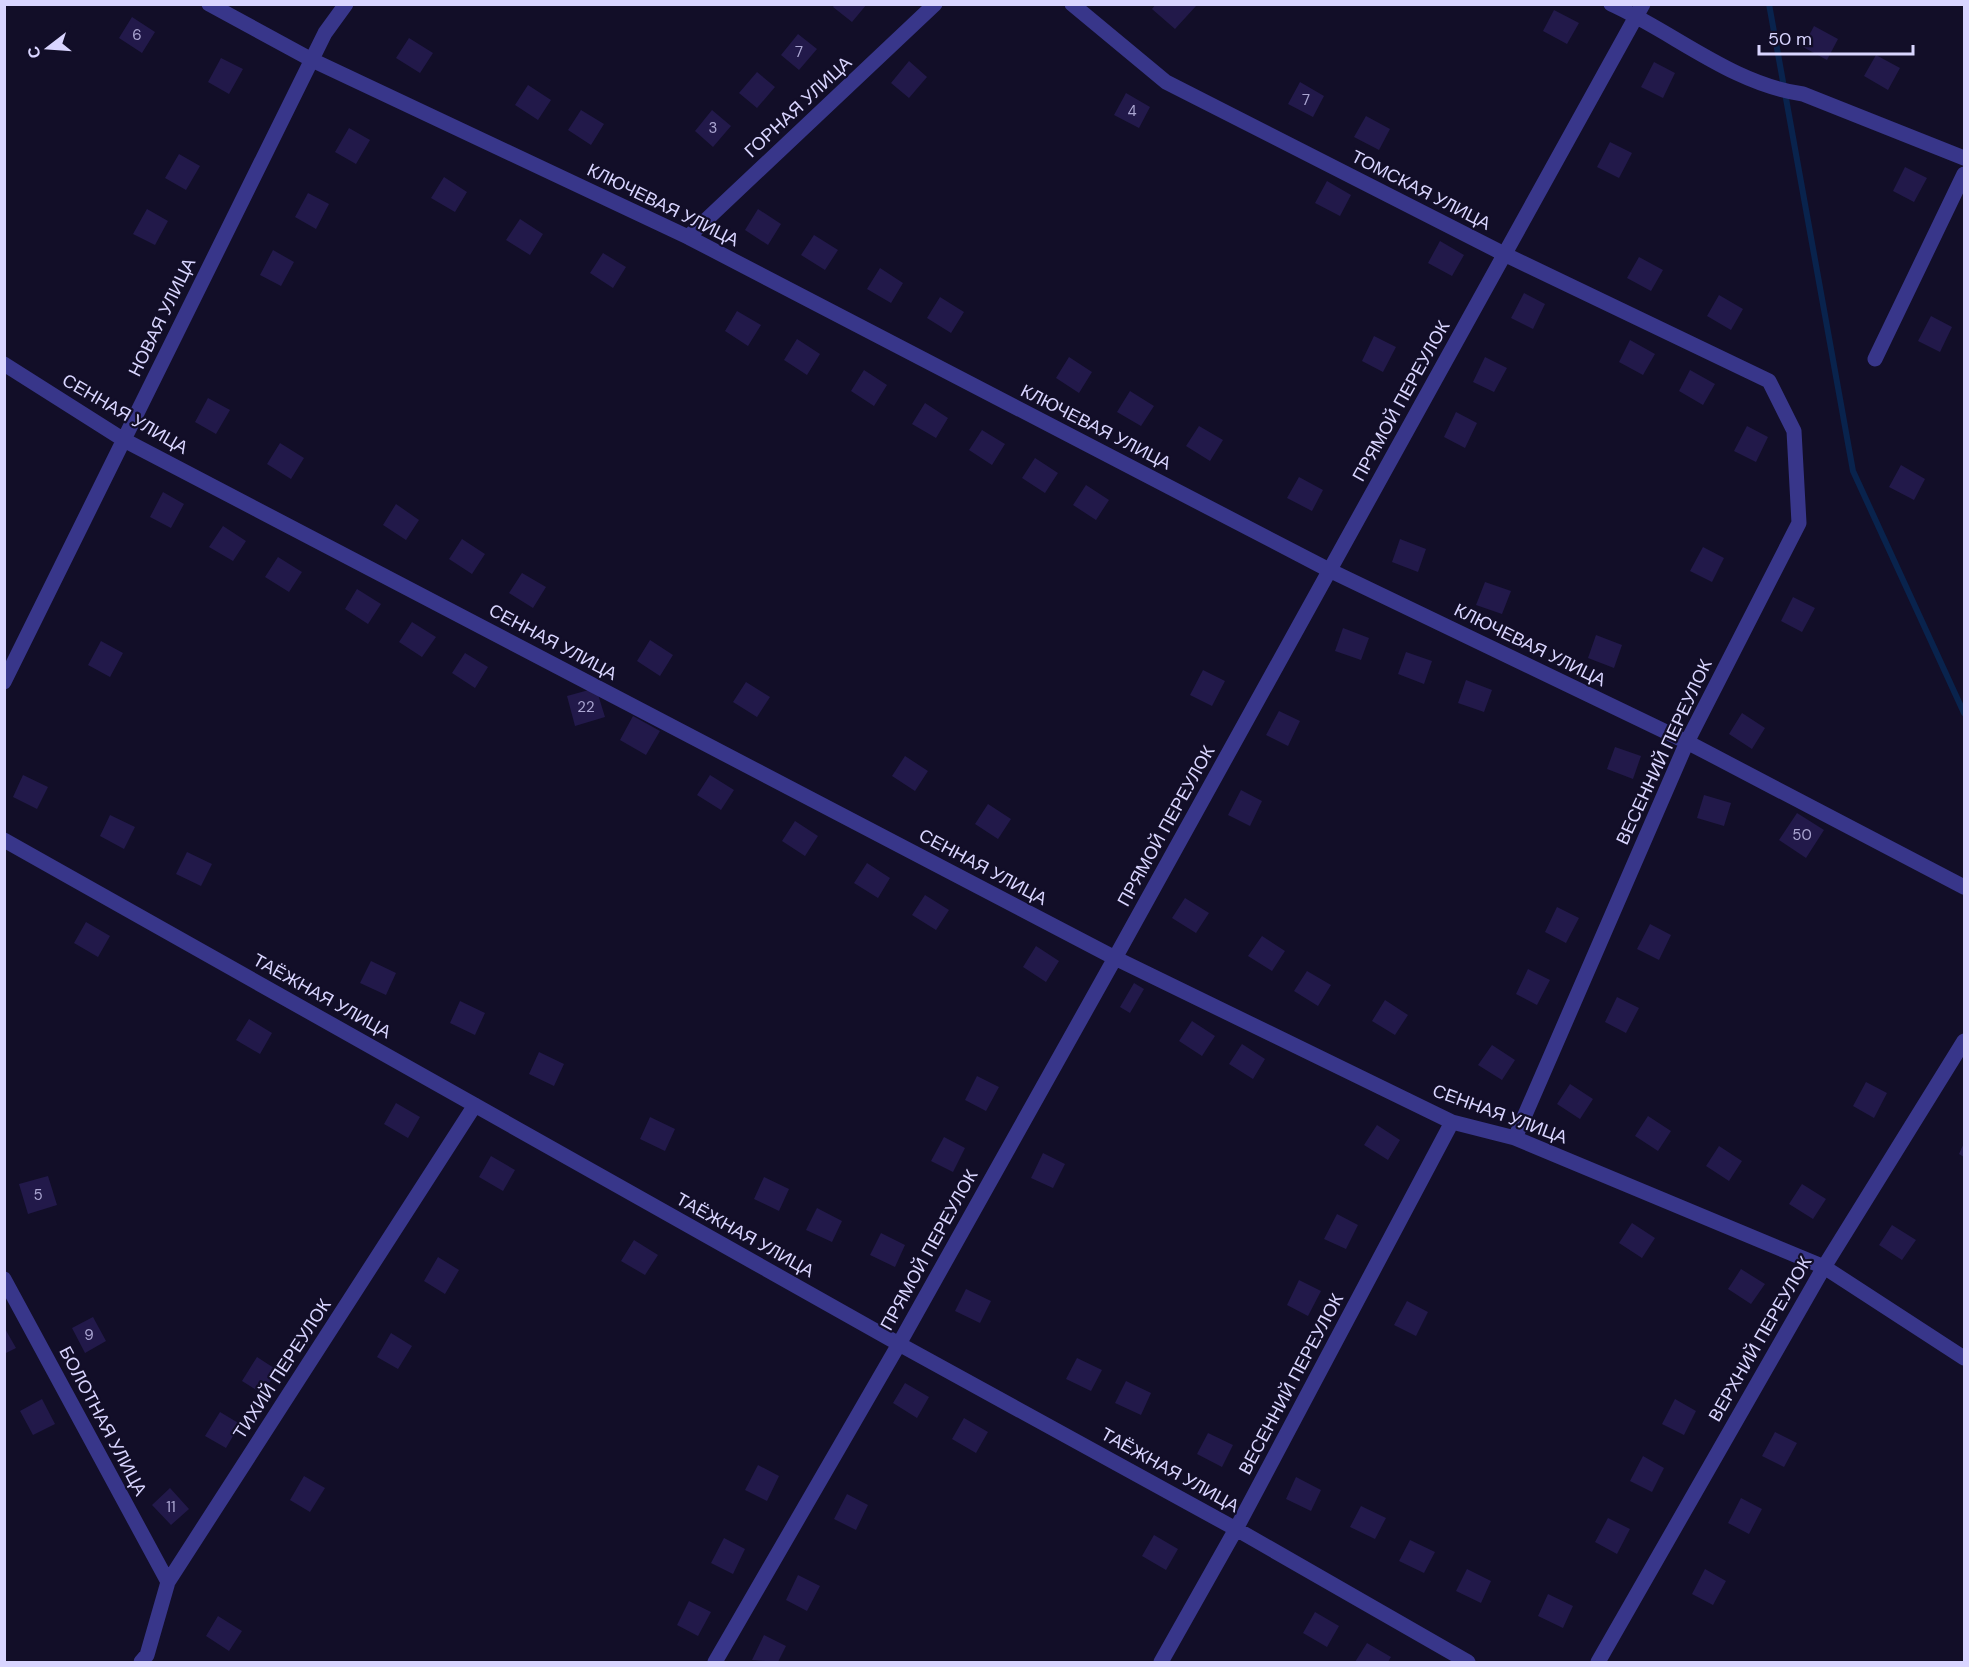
<svg xmlns="http://www.w3.org/2000/svg" width="1969" height="1667" font-family="'DM Sans',sans-serif">
  <style>
    .lines { fill: none; stroke-linecap: round; stroke-linejoin: round }
    .stream { stroke: #09234d; stroke-width: 6 }
    .building { fill: #22194a }
    .street { stroke: #38368a; stroke-width: 15 }
    .labels { text-anchor: middle; dominant-baseline: central; stroke-width: 4.5; stroke-linejoin: round; paint-order: stroke }
    .number-label { font-size: 15px; fill: #aba6d2 }
    .street-label { font-size: 18px; fill: #d9d5ff; stroke: #120e28 }
  </style>
  <rect width="100%" height="100%" fill="#120e28"/>
  <g class="lines">
    <path class="stream" d="M 1769,4 L 1853,471 L 1964,713"/>
  </g>
  <path class="building" d="M 835,4 L 867,4 L 852,22 L 833,7 Z
    M 1156,4 L 1193,4 L 1196,6 L 1175,29 L 1152,9 Z
    M 1554,10 L 1579,23 L 1567,44 L 1543,31 Z
    M 132,17 L 155,32 L 142,53 L 119,38 Z
    M 1814,26 L 1838,39 L 1827,60 L 1803,47 Z
    M 798,34 L 817,49 L 799,70 L 781,55 Z
    M 409,38 L 433,53 L 420,73 L 396,58 Z
    M 1876,55 L 1900,68 L 1888,90 L 1864,76 Z
    M 221,58 L 243,69 L 229,94 L 208,82 Z
    M 909,61 L 927,77 L 909,98 L 891,83 Z
    M 1654,62 L 1675,73 L 1663,98 L 1641,87 Z
    M 757,72 L 775,87 L 757,108 L 739,93 Z
    M 1300,82 L 1324,96 L 1313,117 L 1288,104 Z
    M 528,85 L 551,100 L 538,120 L 515,105 Z
    M 1126,93 L 1150,107 L 1139,128 L 1114,115 Z
    M 581,110 L 604,124 L 591,145 L 568,130 Z
    M 712,110 L 731,126 L 713,147 L 695,131 Z
    M 1366,116 L 1390,129 L 1379,150 L 1354,137 Z
    M 349,128 L 370,140 L 356,164 L 335,152 Z
    M 1610,142 L 1632,153 L 1619,178 L 1597,167 Z
    M 179,154 L 200,166 L 186,190 L 165,178 Z
    M 1905,167 L 1927,178 L 1914,202 L 1893,191 Z
    M 444,177 L 467,192 L 455,212 L 431,198 Z
    M 1327,181 L 1351,195 L 1340,216 L 1315,203 Z
    M 308,193 L 329,204 L 316,229 L 295,217 Z
    M 147,209 L 168,221 L 155,245 L 133,234 Z
    M 758,209 L 781,224 L 768,245 L 745,230 Z
    M 520,219 L 543,234 L 530,255 L 506,240 Z
    M 814,235 L 838,250 L 825,270 L 801,255 Z
    M 1440,241 L 1464,255 L 1452,276 L 1428,263 Z
    M 273,250 L 294,262 L 281,286 L 260,275 Z
    M 603,253 L 626,267 L 613,288 L 590,273 Z
    M 1639,257 L 1663,270 L 1651,291 L 1627,278 Z
    M 880,268 L 903,283 L 891,303 L 867,289 Z
    M 1524,293 L 1545,304 L 1533,329 L 1511,318 Z
    M 1719,295 L 1743,309 L 1731,330 L 1707,316 Z
    M 940,297 L 964,312 L 951,333 L 927,318 Z
    M 737,311 L 761,325 L 748,346 L 725,331 Z
    M 1931,316 L 1952,327 L 1940,352 L 1918,341 Z
    M 1374,336 L 1396,347 L 1383,372 L 1362,361 Z
    M 797,339 L 820,354 L 807,375 L 784,360 Z
    M 1630,340 L 1655,354 L 1643,375 L 1619,362 Z
    M 1069,357 L 1092,372 L 1079,393 L 1056,378 Z
    M 1485,357 L 1507,368 L 1494,392 L 1473,382 Z
    M 864,370 L 887,385 L 874,406 L 851,391 Z
    M 1690,370 L 1715,384 L 1703,405 L 1679,391 Z
    M 1130,391 L 1154,406 L 1141,426 L 1117,412 Z
    M 208,398 L 230,410 L 216,434 L 195,422 Z
    M 925,403 L 948,418 L 936,438 L 912,424 Z
    M 1456,412 L 1477,423 L 1465,448 L 1444,437 Z
    M 1199,426 L 1223,440 L 1210,461 L 1186,446 Z
    M 1747,426 L 1768,437 L 1756,462 L 1734,451 Z
    M 982,430 L 1005,444 L 992,465 L 969,450 Z
    M 280,443 L 304,458 L 291,479 L 267,464 Z
    M 1035,458 L 1058,473 L 1045,493 L 1022,478 Z
    M 1901,465 L 1925,479 L 1914,500 L 1889,487 Z
    M 1299,477 L 1323,490 L 1312,511 L 1287,498 Z
    M 1086,485 L 1109,500 L 1096,520 L 1073,505 Z
    M 163,492 L 184,504 L 171,528 L 150,517 Z
    M 396,504 L 419,520 L 406,540 L 383,525 Z
    M 223,526 L 246,541 L 233,561 L 209,547 Z
    M 462,539 L 485,554 L 472,574 L 449,559 Z
    M 1400,539 L 1426,549 L 1418,572 L 1392,562 Z
    M 1703,547 L 1724,558 L 1712,582 L 1690,571 Z
    M 278,557 L 302,572 L 289,592 L 265,577 Z
    M 522,573 L 546,587 L 533,608 L 509,593 Z
    M 1485,582 L 1511,591 L 1502,614 L 1476,605 Z
    M 357,589 L 381,604 L 368,624 L 345,609 Z
    M 1793,597 L 1815,608 L 1802,632 L 1781,621 Z
    M 412,622 L 436,637 L 422,657 L 399,642 Z
    M 1343,628 L 1369,638 L 1361,660 L 1335,651 Z
    M 1596,635 L 1622,645 L 1614,668 L 1588,658 Z
    M 650,640 L 673,655 L 660,676 L 637,661 Z
    M 101,641 L 123,653 L 110,677 L 88,665 Z
    M 1406,652 L 1432,661 L 1424,684 L 1398,674 Z
    M 465,653 L 488,667 L 475,688 L 452,673 Z
    M 1203,670 L 1225,681 L 1212,706 L 1190,695 Z
    M 1466,680 L 1492,690 L 1484,712 L 1458,703 Z
    M 746,682 L 770,697 L 757,717 L 733,702 Z
    M 596,688 L 605,717 L 575,726 L 567,696 Z
    M 1279,711 L 1300,721 L 1288,746 L 1266,735 Z
    M 1742,713 L 1765,728 L 1752,749 L 1729,734 Z
    M 633,716 L 660,731 L 646,755 L 620,740 Z
    M 1615,747 L 1641,756 L 1633,779 L 1607,769 Z
    M 905,756 L 928,771 L 915,791 L 892,776 Z
    M 23,775 L 48,787 L 37,809 L 13,797 Z
    M 710,775 L 734,790 L 721,810 L 697,795 Z
    M 1241,790 L 1262,801 L 1250,826 L 1228,815 Z
    M 1704,795 L 1731,803 L 1724,826 L 1697,818 Z
    M 988,804 L 1011,819 L 998,839 L 975,824 Z
    M 1797,813 L 1824,830 L 1806,858 L 1779,840 Z
    M 110,815 L 135,827 L 124,849 L 100,836 Z
    M 795,821 L 818,836 L 805,856 L 782,841 Z
    M 187,852 L 212,864 L 201,886 L 176,874 Z
    M 867,863 L 890,878 L 878,898 L 854,883 Z
    M 925,895 L 949,910 L 936,930 L 912,915 Z
    M 1185,898 L 1209,913 L 1196,933 L 1172,918 Z
    M 1557,907 L 1579,918 L 1566,943 L 1545,932 Z
    M 86,922 L 110,936 L 98,957 L 74,943 Z
    M 1650,924 L 1671,935 L 1659,960 L 1637,949 Z
    M 1262,936 L 1285,951 L 1272,971 L 1248,956 Z
    M 1036,946 L 1059,961 L 1046,982 L 1023,967 Z
    M 371,961 L 396,973 L 386,995 L 360,983 Z
    M 1528,969 L 1550,980 L 1537,1005 L 1516,994 Z
    M 1307,971 L 1331,985 L 1318,1006 L 1294,991 Z
    M 1134,983 L 1144,989 L 1130,1013 L 1120,1007 Z
    M 1617,997 L 1639,1008 L 1626,1033 L 1605,1022 Z
    M 1385,1000 L 1408,1015 L 1395,1035 L 1372,1021 Z
    M 460,1001 L 485,1013 L 475,1035 L 450,1023 Z
    M 249,1019 L 272,1033 L 260,1054 L 236,1040 Z
    M 1192,1021 L 1215,1036 L 1202,1056 L 1179,1041 Z
    M 1242,1044 L 1265,1059 L 1253,1079 L 1229,1064 Z
    M 1492,1045 L 1515,1060 L 1502,1080 L 1478,1065 Z
    M 539,1052 L 564,1064 L 554,1086 L 529,1074 Z
    M 977,1076 L 999,1087 L 986,1111 L 965,1100 Z
    M 1866,1082 L 1887,1093 L 1874,1118 L 1853,1106 Z
    M 1570,1084 L 1593,1099 L 1580,1119 L 1557,1104 Z
    M 396,1103 L 420,1117 L 408,1138 L 384,1124 Z
    M 1648,1116 L 1671,1131 L 1658,1151 L 1635,1136 Z
    M 650,1117 L 675,1129 L 665,1151 L 640,1139 Z
    M 1377,1125 L 1400,1140 L 1388,1160 L 1364,1145 Z
    M 944,1137 L 965,1148 L 953,1172 L 931,1161 Z
    M 1964,1143 L 1964,1157 L 1959,1154 Z
    M 1719,1146 L 1742,1161 L 1729,1181 L 1706,1166 Z
    M 1043,1153 L 1065,1164 L 1053,1188 L 1031,1178 Z
    M 491,1156 L 515,1170 L 503,1191 L 479,1177 Z
    M 48,1176 L 57,1205 L 28,1214 L 19,1184 Z
    M 764,1177 L 789,1189 L 779,1211 L 754,1199 Z
    M 1802,1184 L 1826,1199 L 1813,1219 L 1789,1204 Z
    M 817,1208 L 842,1221 L 832,1242 L 806,1230 Z
    M 1337,1214 L 1358,1225 L 1346,1249 L 1324,1239 Z
    M 1632,1223 L 1655,1238 L 1642,1258 L 1619,1243 Z
    M 1892,1225 L 1916,1240 L 1902,1260 L 1879,1245 Z
    M 881,1233 L 905,1245 L 895,1267 L 870,1255 Z
    M 634,1240 L 658,1255 L 645,1275 L 621,1261 Z
    M 438,1257 L 459,1270 L 445,1294 L 424,1281 Z
    M 1741,1269 L 1765,1284 L 1751,1304 L 1728,1289 Z
    M 1299,1280 L 1321,1291 L 1308,1316 L 1287,1305 Z
    M 966,1289 L 991,1301 L 980,1323 L 955,1311 Z
    M 1407,1301 L 1428,1312 L 1416,1336 L 1394,1325 Z
    M 93,1317 L 106,1341 L 85,1353 L 72,1328 Z
    M 4,1327 L 16,1348 L 4,1354 Z
    M 391,1333 L 412,1346 L 398,1369 L 377,1357 Z
    M 257,1357 L 277,1370 L 263,1394 L 242,1381 Z
    M 1077,1358 L 1102,1370 L 1091,1391 L 1066,1379 Z
    M 1126,1381 L 1151,1393 L 1141,1415 L 1115,1403 Z
    M 905,1383 L 929,1397 L 917,1418 L 893,1403 Z
    M 42,1399 L 55,1424 L 33,1435 L 20,1411 Z
    M 1675,1399 L 1696,1411 L 1684,1435 L 1662,1424 Z
    M 220,1412 L 240,1424 L 226,1448 L 205,1436 Z
    M 964,1418 L 988,1432 L 976,1453 L 952,1439 Z
    M 1775,1432 L 1797,1443 L 1784,1467 L 1762,1456 Z
    M 1208,1433 L 1233,1445 L 1222,1467 L 1197,1454 Z
    M 1643,1456 L 1664,1468 L 1652,1492 L 1630,1481 Z
    M 758,1465 L 779,1476 L 767,1501 L 745,1490 Z
    M 304,1476 L 325,1488 L 310,1512 L 290,1500 Z
    M 1296,1477 L 1321,1490 L 1311,1511 L 1286,1499 Z
    M 170,1488 L 189,1509 L 171,1525 L 152,1505 Z
    M 847,1494 L 868,1505 L 856,1530 L 834,1519 Z
    M 1741,1498 L 1762,1509 L 1749,1534 L 1728,1523 Z
    M 1361,1506 L 1386,1518 L 1375,1539 L 1350,1527 Z
    M 1608,1518 L 1630,1529 L 1617,1554 L 1595,1542 Z
    M 1154,1535 L 1178,1549 L 1166,1570 L 1142,1556 Z
    M 724,1538 L 745,1549 L 733,1574 L 711,1563 Z
    M 1410,1540 L 1435,1552 L 1424,1573 L 1399,1561 Z
    M 1467,1569 L 1491,1581 L 1481,1603 L 1456,1591 Z
    M 1705,1569 L 1726,1581 L 1713,1605 L 1692,1594 Z
    M 798,1575 L 820,1586 L 807,1611 L 786,1600 Z
    M 1548,1594 L 1573,1606 L 1563,1628 L 1538,1616 Z
    M 689,1601 L 711,1612 L 698,1636 L 677,1625 Z
    M 1315,1612 L 1339,1626 L 1327,1647 L 1303,1633 Z
    M 218,1616 L 242,1631 L 229,1651 L 206,1636 Z
    M 764,1635 L 786,1646 L 778,1662 L 752,1660 Z
    M 1367,1643 L 1391,1657 L 1388,1662 L 1355,1662 Z"/>
  <g class="lines">
    <path class="street" d="M 209,4 L 312,60 L 688,237 L 1329,570 L 1687,742 L 1964,887
      M 1072,4 L 1166,82 L 1506,255 L 1769,381 L 1794,431 L 1799,523 L 1687,742 L 1515,1138
      M 1611,4 C 1675,33 1732,84 1803,94 L 1964,158
      M 688,237 L 935,4
      M 1875,359 L 1964,174
      M 4,364 L 124,440 L 1115,958 L 1452,1122 L 1515,1138 L 1824,1267 L 1964,1358
      M 4,682 L 325,33 L 346,4
      M 4,840 L 899,1344 L 1236,1529 L 1468,1662
      M 4,1279 L 168,1582
      M 141,1662 L 147,1655 L 168,1582 L 475,1105
      M 715,1662 L 899,1344 L 1115,958 L 1643,4
      M 1161,1662 L 1236,1529 L 1452,1122
      M 1598,1662 L 1824,1267 L 1964,1041"/>
  </g>
  <g class="labels">
    <g class="number-label">
      <text x="137" y="35">6</text>
      <text x="799" y="52">7</text>
      <text x="1306" y="100">7</text>
      <text x="1132" y="111">4</text>
      <text x="713" y="128">3</text>
      <text x="586" y="707">22</text>
      <text x="1802" y="835">50</text>
      <text x="38" y="1195">5</text>
      <text x="89" y="1335">9</text>
      <text x="171" y="1507">11</text>
    </g>
    <g class="street-label">
      <text transform="translate(798 107) rotate(-43)">ГОРНАЯ УЛИЦА</text>
      <text transform="translate(1421 190) rotate(27)">ТОМСКАЯ УЛИЦА</text>
      <text transform="translate(663 205) rotate(26)">КЛЮЧЕВАЯ УЛИЦА</text>
      <text transform="translate(162 317) rotate(-64)">НОВАЯ УЛИЦА</text>
      <text transform="translate(1401 401) rotate(-61)">ПРЯМОЙ ПЕРЕУЛОК</text>
      <text transform="translate(125 414) rotate(30)">СЕННАЯ УЛИЦА</text>
      <text transform="translate(1096 427) rotate(27)">КЛЮЧЕВАЯ УЛИЦА</text>
      <text transform="translate(553 642) rotate(28)">СЕННАЯ УЛИЦА</text>
      <text transform="translate(1530 645) rotate(26)">КЛЮЧЕВАЯ УЛИЦА</text>
      <text transform="translate(1664 752) rotate(-65)">ВЕСЕННИЙ ПЕРЕУЛОК</text>
      <text transform="translate(1166 826) rotate(-61)">ПРЯМОЙ ПЕРЕУЛОК</text>
      <text transform="translate(983 867) rotate(28)">СЕННАЯ УЛИЦА</text>
      <text transform="translate(322 996) rotate(29)">ТАЁЖНАЯ УЛИЦА</text>
      <text transform="translate(1500 1114) rotate(20)">СЕННАЯ УЛИЦА</text>
      <text transform="translate(745 1235) rotate(29)">ТАЁЖНАЯ УЛИЦА</text>
      <text transform="translate(929 1250) rotate(-61)">ПРЯМОЙ ПЕРЕУЛОК</text>
      <text transform="translate(1760 1339) rotate(-60)">ВЕРХНИЙ ПЕРЕУЛОК</text>
      <text transform="translate(282 1369) rotate(-57)">ТИХИЙ ПЕРЕУЛОК</text>
      <text transform="translate(1291 1384) rotate(-62)">ВЕСЕННИЙ ПЕРЕУЛОК</text>
      <text transform="translate(103 1421) rotate(62)">БОЛОТНАЯ УЛИЦА</text>
      <text transform="translate(1170 1470) rotate(29)">ТАЁЖНАЯ УЛИЦА</text>
    </g>
  </g>
  <rect width="1969" height="1667" fill="none" stroke="#d9d5ff" stroke-width="12"/>
  <g transform="translate(48 48) rotate(253)" stroke="#120e28" stroke-width="4.5" paint-order="stroke">
  <path d="M0-4.5L10 22L0 15L-10 22Z" fill="#d9d5ff"/>
  <text y="-9" font-size="16" font-weight="bold" text-anchor="middle" fill="#d9d5ff">С</text>
  </g>
  <path d="M1759 45v9h154v-9" fill="none" stroke="#d9d5ff" stroke-width="3"/>
  <text x="1768" y="45" font-size="18" fill="#d9d5ff" stroke="#120e28" stroke-width="4.5" paint-order="stroke">50 m</text>
</svg>
